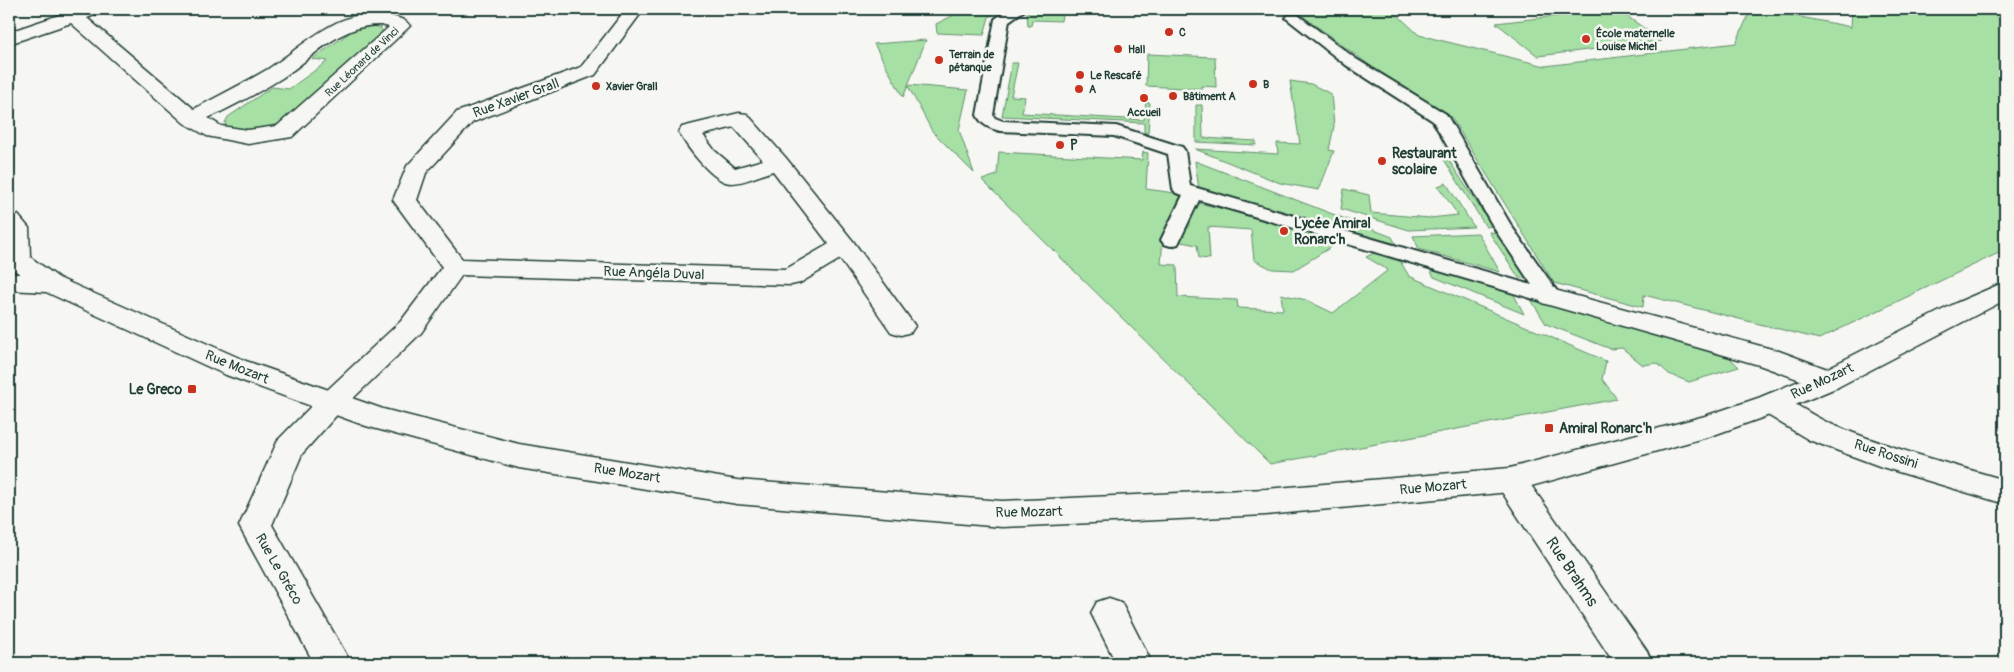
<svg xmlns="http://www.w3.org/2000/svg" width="2014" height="672" font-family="Pangolin,sans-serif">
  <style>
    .green { fill: #a6e0a5; stroke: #628e6c }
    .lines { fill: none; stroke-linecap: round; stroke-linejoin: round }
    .lane-casing { stroke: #1f3d34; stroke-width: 4 }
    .street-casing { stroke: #1f3d34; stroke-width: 3 }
    .secondary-casing { stroke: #1f3d34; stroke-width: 3 }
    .lane { fill: #f6f6f2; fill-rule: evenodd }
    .street { fill: #f6f6f2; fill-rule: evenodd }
    .secondary { fill: #f6f6f2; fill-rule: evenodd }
    .poi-dot { fill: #c8321e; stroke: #f6f6f2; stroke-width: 2 }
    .labels { text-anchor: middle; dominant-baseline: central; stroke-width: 5; stroke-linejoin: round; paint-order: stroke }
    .far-poi-label { font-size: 11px; font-weight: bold; fill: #1f3d34; stroke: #f6f6f2; text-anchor: start }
    .far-street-label { font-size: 11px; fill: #1f3d34; stroke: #f6f6f2 }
    .street-label { font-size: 14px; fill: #1f3d34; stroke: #f6f6f2 }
    .poi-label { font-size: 14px; font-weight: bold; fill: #1f3d34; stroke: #f6f6f2; text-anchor: start }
    .near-street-label { font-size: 16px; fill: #1f3d34; stroke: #f6f6f2 }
  </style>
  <rect width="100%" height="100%" fill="#f6f6f2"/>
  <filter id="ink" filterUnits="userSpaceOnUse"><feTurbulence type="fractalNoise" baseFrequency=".02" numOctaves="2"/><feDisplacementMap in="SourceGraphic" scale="10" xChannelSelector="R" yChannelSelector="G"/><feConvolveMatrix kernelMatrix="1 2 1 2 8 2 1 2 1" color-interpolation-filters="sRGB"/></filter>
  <g filter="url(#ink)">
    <path class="green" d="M 966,9 L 1002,9 L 989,17 L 984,35 L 937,33 L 936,24 Z
      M 1035,9 L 1063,9 L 1061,21 L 1032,20 L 1031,26 L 1028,26 L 1027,13 Z
      M 1293,9 L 1391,9 L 1419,35 L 1545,66 L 1736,43 L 1751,9 L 1760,9 L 1851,27 L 1852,9 L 2005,9 L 2005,250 L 1819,339 L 1644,295 L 1643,307 L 1554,283 L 1451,117 L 1387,78 Z
      M 1617,9 L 1662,41 L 1538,56 L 1496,23 Z
      M 369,26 L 380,27 L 383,32 L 284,123 L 253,132 L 226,127 L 225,123 L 228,117 L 272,87 L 289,89 L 328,61 L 312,59 L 352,31 Z
      M 926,40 L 908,85 L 968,90 L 959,130 L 974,173 L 932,131 L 908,86 L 903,97 L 874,44 Z
      M 1147,54 L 1215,57 L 1216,87 L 1201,86 L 1201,89 L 1146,86 Z
      M 1012,63 L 1018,63 L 1011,96 L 1025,97 L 1022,113 L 1144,120 L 1146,102 L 1150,103 L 1148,133 L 1144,133 L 1144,123 L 1002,116 Z
      M 1290,81 L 1311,84 L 1331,94 L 1334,126 L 1329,150 L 1334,151 L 1319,190 L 1280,183 L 1195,149 L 1278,154 L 1277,143 L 1300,144 Z
      M 1196,105 L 1202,105 L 1203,138 L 1256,141 L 1256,145 L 1196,142 Z
      M 999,152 L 1142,160 L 1143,152 L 1148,153 L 1146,189 L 1182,194 L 1163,238 L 1161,264 L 1177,265 L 1178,297 L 1237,300 L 1238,308 L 1283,310 L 1281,294 L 1306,300 L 1333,313 L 1388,270 L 1366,257 L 1374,253 L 1400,261 L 1409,276 L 1606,361 L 1602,379 L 1617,399 L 1270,464 L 982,180 L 997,175 Z
      M 1440,153 L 1444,153 L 1492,226 L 1486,227 Z
      M 1195,161 L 1392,237 L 1396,244 L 1199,190 Z
      M 1446,183 L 1474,227 L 1409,230 L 1341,209 L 1344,189 L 1369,195 L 1371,213 L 1430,218 L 1458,215 L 1438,186 Z
      M 1195,202 L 1333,236 L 1336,244 L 1294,270 L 1272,269 L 1254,260 L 1251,230 L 1208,227 L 1210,259 L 1199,258 L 1197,245 L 1176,241 Z
      M 1489,232 L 1498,233 L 1534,278 L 1519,278 Z
      M 1478,233 L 1500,272 L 1419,249 L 1413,236 Z
      M 1429,268 L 1513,293 L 1524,314 L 1434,277 Z
      M 1530,298 L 1730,358 L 1739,367 L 1689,382 L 1669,374 L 1657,363 L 1643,365 L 1622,348 L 1611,349 L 1546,324 Z"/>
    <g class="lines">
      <g class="lane-casing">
        <path id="lane" d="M 1009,9 L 1026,9 L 1009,21 L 993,115 L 995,118 L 1003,121 L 1116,126 L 1182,147 L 1185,151 L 1190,186 L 1532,285 L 1494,228 L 1433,121 L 1346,65 L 1286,18 L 1288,15 L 1298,15 L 1356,59 L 1446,114 L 1512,227 L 1561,297 L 1558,302 L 1551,304 L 1544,302 L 1199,200 L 1178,244 L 1171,246 L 1164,244 L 1161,240 L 1183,195 L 1176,193 L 1173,189 L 1168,154 L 1114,136 L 1000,131 C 989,128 982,125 977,115 L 995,19 Z"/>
      </g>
      <g class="street-casing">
        <path id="street" d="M 77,9 L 99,9 L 97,14 L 87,18 L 194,109 C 219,96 244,83 268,69 C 306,45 341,4 391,16 C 398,18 406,19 410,26 L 292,137 L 248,144 L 207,136 L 184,123 L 71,23 L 9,44 L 9,32 ZM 381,25 L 389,27 L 277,126 L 248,130 L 221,126 L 208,118 C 233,106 258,93 282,78 C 314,57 340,24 381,25 Z
          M 626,9 L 644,9 L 595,75 L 473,122 L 426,173 L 417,200 L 462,259 L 786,269 L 829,244 L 773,171 C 760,175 744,183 731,183 C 713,183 686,146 679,132 L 682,127 L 739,113 L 747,114 L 786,158 L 853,241 L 915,326 L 911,332 L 901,335 L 891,332 L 840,259 L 800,283 L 791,285 L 462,275 L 421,333 L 343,408 L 302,454 L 272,525 L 351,663 L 314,663 L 239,526 L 278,440 L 323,394 L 401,321 L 442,267 L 393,200 L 407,166 L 457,112 L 581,67 ZM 734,127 L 763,160 L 735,168 L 715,151 L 703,135 Z
          M 1551,289 L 1779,351 L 1838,373 L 1842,380 L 1838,387 L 1828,390 L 1759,365 L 1542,303 L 1538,297 L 1542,291 Z
          M 1771,393 C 1793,400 1811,416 1833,425 C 1889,448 1947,463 2005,480 L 2005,504 L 1882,467 L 1809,440 L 1761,411 L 1756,404 L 1761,397 Z
          M 1510,468 L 1521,471 L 1647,651 L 1652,663 L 1614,663 L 1494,480 L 1499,471 Z
          M 1109,598 L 1121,602 L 1152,663 L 1116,663 L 1091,613 L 1097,602 Z"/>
      </g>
      <g class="secondary-casing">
        <path id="secondary" d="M 9,213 L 18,215 L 29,228 L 30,257 L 59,278 L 246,361 L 383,409 L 519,444 L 737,480 L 1002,501 L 1266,489 L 1510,468 L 1705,416 L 1761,397 L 1818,373 L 1956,303 L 2005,282 L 2005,300 L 1838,387 L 1781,411 L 1711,436 L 1510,492 L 1266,515 L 1002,527 L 737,504 L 519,468 L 366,426 L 226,375 L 46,292 L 9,290 L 9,274 L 20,274 L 9,266 Z"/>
      </g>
      <use href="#lane" class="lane"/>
      <use href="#street" class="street"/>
      <use href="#secondary" class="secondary"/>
    </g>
  </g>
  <g class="poi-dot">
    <circle cx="1169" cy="32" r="5"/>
    <circle cx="1586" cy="39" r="5"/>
    <circle cx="1118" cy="49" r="5"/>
    <circle cx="939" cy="60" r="5"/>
    <circle cx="1080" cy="75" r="5"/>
    <circle cx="1253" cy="84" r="5"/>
    <circle cx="596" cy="86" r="5"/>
    <circle cx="1079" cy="89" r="5"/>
    <circle cx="1173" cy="96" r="5"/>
    <circle cx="1144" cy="98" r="5"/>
    <circle cx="1060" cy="145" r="5"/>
    <circle cx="1382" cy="161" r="5"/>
    <circle cx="1284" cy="231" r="5"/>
    <rect x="187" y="384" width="10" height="10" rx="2.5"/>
    <rect x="1544" y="423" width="10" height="10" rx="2.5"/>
  </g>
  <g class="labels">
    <g class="far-poi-label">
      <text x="1179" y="32">C</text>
      <text x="1596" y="33">École maternelle<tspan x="1596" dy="13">Louise Michel</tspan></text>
      <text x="1128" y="49">Hall</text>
      <text x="949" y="54">Terrain de<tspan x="949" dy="13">pétanque</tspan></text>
      <text x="1090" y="75">Le Rescafé</text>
      <text x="1263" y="84">B</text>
      <text x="606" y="86">Xavier Grall</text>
      <text x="1089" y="89">A</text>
      <text x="1183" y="96">Bâtiment A</text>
      <text x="1144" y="112" text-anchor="middle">Accueil</text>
    </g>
    <g class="far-street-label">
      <text transform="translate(362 62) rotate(-43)">Rue Léonard de Vinci</text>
    </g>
    <g class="street-label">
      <text transform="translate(516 98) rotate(-20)">Rue Xavier Grall</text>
      <text transform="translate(654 273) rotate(2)">Rue Angéla Duval</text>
      <text transform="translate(237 367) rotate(22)">Rue Mozart</text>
      <text transform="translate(1822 381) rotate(-25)">Rue Mozart</text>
      <text transform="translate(1886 454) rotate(18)">Rue Rossini</text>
      <text transform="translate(627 473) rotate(9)">Rue Mozart</text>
      <text transform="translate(1433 487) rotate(-5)">Rue Mozart</text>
      <text transform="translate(1029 512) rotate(-1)">Rue Mozart</text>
      <text transform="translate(279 569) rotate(60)">Rue Le Gréco</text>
    </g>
    <g class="poi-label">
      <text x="1070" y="145">P</text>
      <text x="1392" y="153">Restaurant<tspan x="1392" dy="16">scolaire</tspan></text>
      <text x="1294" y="223">Lycée Amiral<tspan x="1294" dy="16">Ronarc'h</tspan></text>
      <text x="182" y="389" text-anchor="end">Le Greco</text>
      <text x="1559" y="428">Amiral Ronarc'h</text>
    </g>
    <g class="near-street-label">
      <text transform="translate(1572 572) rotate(56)">Rue Brahms</text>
    </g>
  </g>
  <rect width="2014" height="672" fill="none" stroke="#f6f6f2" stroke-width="30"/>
  <rect x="15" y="15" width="1984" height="642" fill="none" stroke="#1f3d34" stroke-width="2" filter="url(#ink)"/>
</svg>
